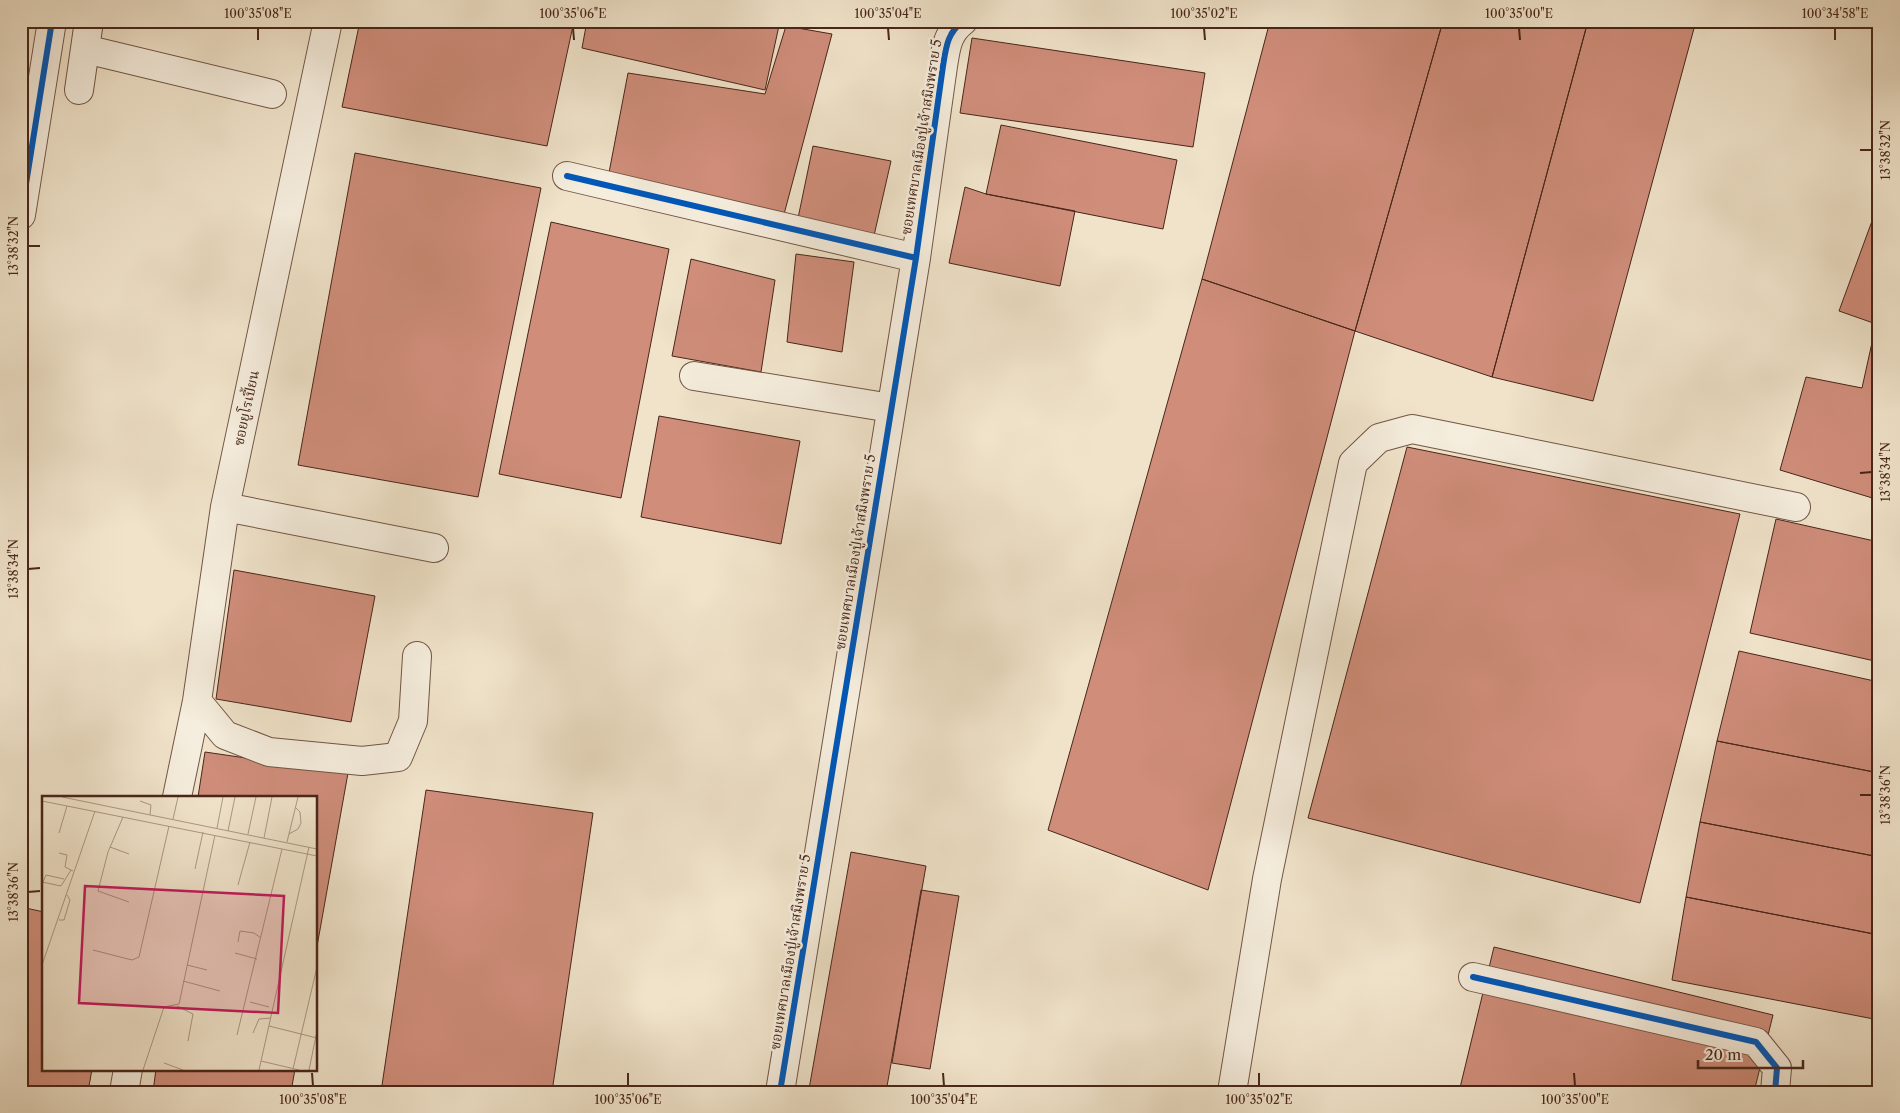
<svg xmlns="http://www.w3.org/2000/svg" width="1900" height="1113" font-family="'Libre Caslon Text','Noto Serif Thai',serif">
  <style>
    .building { fill: #cf8d7a; stroke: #482619 }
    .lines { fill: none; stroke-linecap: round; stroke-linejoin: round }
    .minor-casing { stroke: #725545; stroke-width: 30 }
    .minor { stroke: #f5eddd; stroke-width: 28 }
    .cycleway-casing { stroke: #f5eddd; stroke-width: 9 }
    .cycleway { stroke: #0057b8; stroke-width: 6 }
    .ticks { fill: none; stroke: #482619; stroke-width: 2 }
    .labels { text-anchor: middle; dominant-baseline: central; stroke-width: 5; stroke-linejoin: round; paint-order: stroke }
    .street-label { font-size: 14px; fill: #482619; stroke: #f5eddd }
    .inset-road { fill: none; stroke: #ad9783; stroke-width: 1 }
    .view { fill: #c2185b; fill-opacity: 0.15; stroke: #c2185b; stroke-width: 2.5 }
    .inset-edge { fill: none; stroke: #482619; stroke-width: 2.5 }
    .neatline { fill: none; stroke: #482619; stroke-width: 2 }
    .ticks-label { font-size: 12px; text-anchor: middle; fill: #482619 }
  </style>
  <rect width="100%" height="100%" fill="#f0e3ca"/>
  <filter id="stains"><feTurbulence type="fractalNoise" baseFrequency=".004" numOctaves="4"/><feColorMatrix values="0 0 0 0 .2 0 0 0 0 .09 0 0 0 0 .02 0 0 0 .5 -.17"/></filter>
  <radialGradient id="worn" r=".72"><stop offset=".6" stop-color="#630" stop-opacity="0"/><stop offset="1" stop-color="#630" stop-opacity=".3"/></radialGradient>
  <path class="building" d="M 360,21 L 574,21 L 547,146 L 342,107 Z
    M 587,21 L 780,21 L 765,90 L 582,48 Z
    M 1270,21 L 1443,21 L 1355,331 L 1202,279 Z
    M 1443,21 L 1588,21 L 1492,377 L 1355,331 Z
    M 1588,21 L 1696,21 L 1593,401 L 1492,377 Z
    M 786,26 L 832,34 L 783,218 L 608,178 L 628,73 L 765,94 Z
    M 972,38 L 1205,73 L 1193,147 L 960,113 Z
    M 1001,125 L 1177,160 L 1163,229 L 986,194 Z
    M 813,146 L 891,161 L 873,240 L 797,223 Z
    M 355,153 L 541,188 L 478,497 L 298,465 Z
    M 965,187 L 986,194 L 1075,211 L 1060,286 L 949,263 Z
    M 1879,195 L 1879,224 L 1872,221 Z
    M 1872,221 L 1879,224 L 1879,325 L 1839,311 Z
    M 551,222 L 669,249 L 621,498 L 499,474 Z
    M 796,254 L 854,262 L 842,352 L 787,342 Z
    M 691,259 L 775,280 L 761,372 L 672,356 Z
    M 1202,279 L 1355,331 L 1208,890 L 1048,830 Z
    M 1873,338 L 1879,340 L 1879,500 L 1780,470 L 1806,377 L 1862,388 Z
    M 659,416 L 800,441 L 781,544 L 641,517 Z
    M 1407,447 L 1740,514 L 1640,903 L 1308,818 Z
    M 1776,519 L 1879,542 L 1879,662 L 1750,633 Z
    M 234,570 L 375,596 L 351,722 L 216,699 Z
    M 1739,651 L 1879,682 L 1879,773 L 1717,741 Z
    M 1717,741 L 1879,773 L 1879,857 L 1700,822 Z
    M 205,752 L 348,773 L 316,952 L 316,797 L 198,797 Z
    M 426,790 L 593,813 L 552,1092 L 381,1092 Z
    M 1700,822 L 1879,857 L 1879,935 L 1686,897 Z
    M 851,852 L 926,866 L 886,1092 L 824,1092 L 809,1089 Z
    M 921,890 L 959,896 L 930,1069 L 892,1063 Z
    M 1686,897 L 1879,935 L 1879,1020 L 1672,980 Z
    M 21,907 L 44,912 L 44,1069 L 92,1069 L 88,1092 L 27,1092 L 21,1090 Z
    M 1494,947 L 1773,1015 L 1754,1092 L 1459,1092 Z
    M 156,1069 L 295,1069 L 291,1092 L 153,1092 Z"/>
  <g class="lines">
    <g class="minor-casing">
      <path id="minor" d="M 85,49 L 272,94
        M 79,90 L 89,21
        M 567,176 L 916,258
        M 21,215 L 52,21
        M 694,376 L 891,408
        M 225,507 L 434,548
        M 197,701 L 225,735 L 269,752 L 362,761 L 398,757 L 413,721 L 417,656
        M 177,797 L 197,701 L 225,507 L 328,21
        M 1473,977 L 1756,1042 L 1777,1068 L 1775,1092
        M 124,1092 L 128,1069
        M 780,1092 L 916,258 L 943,66 C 946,48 947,33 963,21
        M 1232,1092 L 1267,879 L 1353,463 L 1379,438 L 1412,429 L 1796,507"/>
    </g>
    <use href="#minor" class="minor"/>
    <g class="cycleway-casing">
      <path id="cycleway" d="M 567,176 L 916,258
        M 21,215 L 52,21
        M 1473,977 L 1756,1042 L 1777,1068 L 1775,1092
        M 780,1092 L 916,258 L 943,66 C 946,48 947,33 963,21"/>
    </g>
    <use href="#cycleway" class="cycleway"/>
  </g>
  <path class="ticks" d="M 258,28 L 258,40M 573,28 L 574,40M 888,28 L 889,40M 1204,28 L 1205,40M 1519,28 L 1520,40M 1835,28 L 1835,40M 1860,150 L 1872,150M 28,246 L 40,246M 1860,473 L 1872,472M 28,569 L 40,568M 1860,795 L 1872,795M 28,892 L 40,891M 312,1073 L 313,1086M 628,1073 L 628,1086M 943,1073 L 944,1086M 1259,1073 L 1259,1086M 1574,1073 L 1575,1086"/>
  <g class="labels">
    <g class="street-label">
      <text transform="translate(921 137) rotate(-81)">ซอยเทศบาลเมืองปู่เจ้าสมิงพราย 5</text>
      <text transform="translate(246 408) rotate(-78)">ซอยยูโรเปี้ยน</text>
      <text transform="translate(855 552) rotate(-81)">ซอยเทศบาลเมืองปู่เจ้าสมิงพราย 5</text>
      <text transform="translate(790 952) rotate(-81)">ซอยเทศบาลเมืองปู่เจ้าสมิงพราย 5</text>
    </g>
  </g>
  <g transform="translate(42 796)">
    <rect width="275" height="275" fill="#f0e3ca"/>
    <path class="inset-road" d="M 20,1 L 275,53M 0,5 L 275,60M 98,5 L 109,9 L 108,19M 81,21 L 66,56 L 56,95 L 87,106M 131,23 L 136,1M 175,32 L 181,1M 186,35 L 193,1M 17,37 L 25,10M 206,38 L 214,1M 247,38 L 256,33 L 259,27 L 258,16 L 253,11M 222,42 L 230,1M 245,46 L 256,1M 68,51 L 87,58M 17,57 L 25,59 L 23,71 L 31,75M 153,73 L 161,36M 0,86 L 19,90 L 29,74M 1,86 L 4,79 L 22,83M 196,89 L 208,46M 17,124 L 22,124 L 28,104 L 25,99M 196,146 L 198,135 L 212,137 L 219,142M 51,154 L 90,164 L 97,161 L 127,30M 193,157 L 215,163M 0,169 L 53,15M 145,169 L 165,174M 141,185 L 178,195M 208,206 L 227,211M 135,210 L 151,218 L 146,245M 227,230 L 275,242M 211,237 L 217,223 L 229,222M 195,239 L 240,53M 219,265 L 257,274M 122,267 L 141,274M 251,273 L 275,171M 101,274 L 122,211 L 137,208 L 173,39M 217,274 L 267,51M 267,274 L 275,235"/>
    <path class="view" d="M 43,90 L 242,100 L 236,217 L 37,207 Z"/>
    <rect width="275" height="275" class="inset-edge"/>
  </g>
  <rect width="1900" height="1113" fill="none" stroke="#f0e3ca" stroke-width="55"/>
  <path d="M1698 1060v8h105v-8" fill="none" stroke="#482619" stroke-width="2.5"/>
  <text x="1705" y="1060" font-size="15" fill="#482619" stroke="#f5eddd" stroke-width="4" paint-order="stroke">20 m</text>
  <rect x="28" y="28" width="1844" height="1058" class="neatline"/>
  <g class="ticks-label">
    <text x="258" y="18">100°35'08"E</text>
    <text x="573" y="18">100°35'06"E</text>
    <text x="888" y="18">100°35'04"E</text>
    <text x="1204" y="18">100°35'02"E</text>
    <text x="1519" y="18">100°35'00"E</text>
    <text x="1835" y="18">100°34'58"E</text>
    <text transform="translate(1886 150) rotate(-90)" y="4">13°38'32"N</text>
    <text transform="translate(14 246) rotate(-90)" y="4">13°38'32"N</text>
    <text transform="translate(1886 472) rotate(-90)" y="4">13°38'34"N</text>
    <text transform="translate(14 569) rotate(-90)" y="4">13°38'34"N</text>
    <text transform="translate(1886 795) rotate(-90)" y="4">13°38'36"N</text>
    <text transform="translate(14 892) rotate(-90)" y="4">13°38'36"N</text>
    <text x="313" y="1104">100°35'08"E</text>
    <text x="628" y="1104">100°35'06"E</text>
    <text x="944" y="1104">100°35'04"E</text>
    <text x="1259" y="1104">100°35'02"E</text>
    <text x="1575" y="1104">100°35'00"E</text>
  </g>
  <rect width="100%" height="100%" filter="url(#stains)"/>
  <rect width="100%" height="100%" fill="url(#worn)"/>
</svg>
